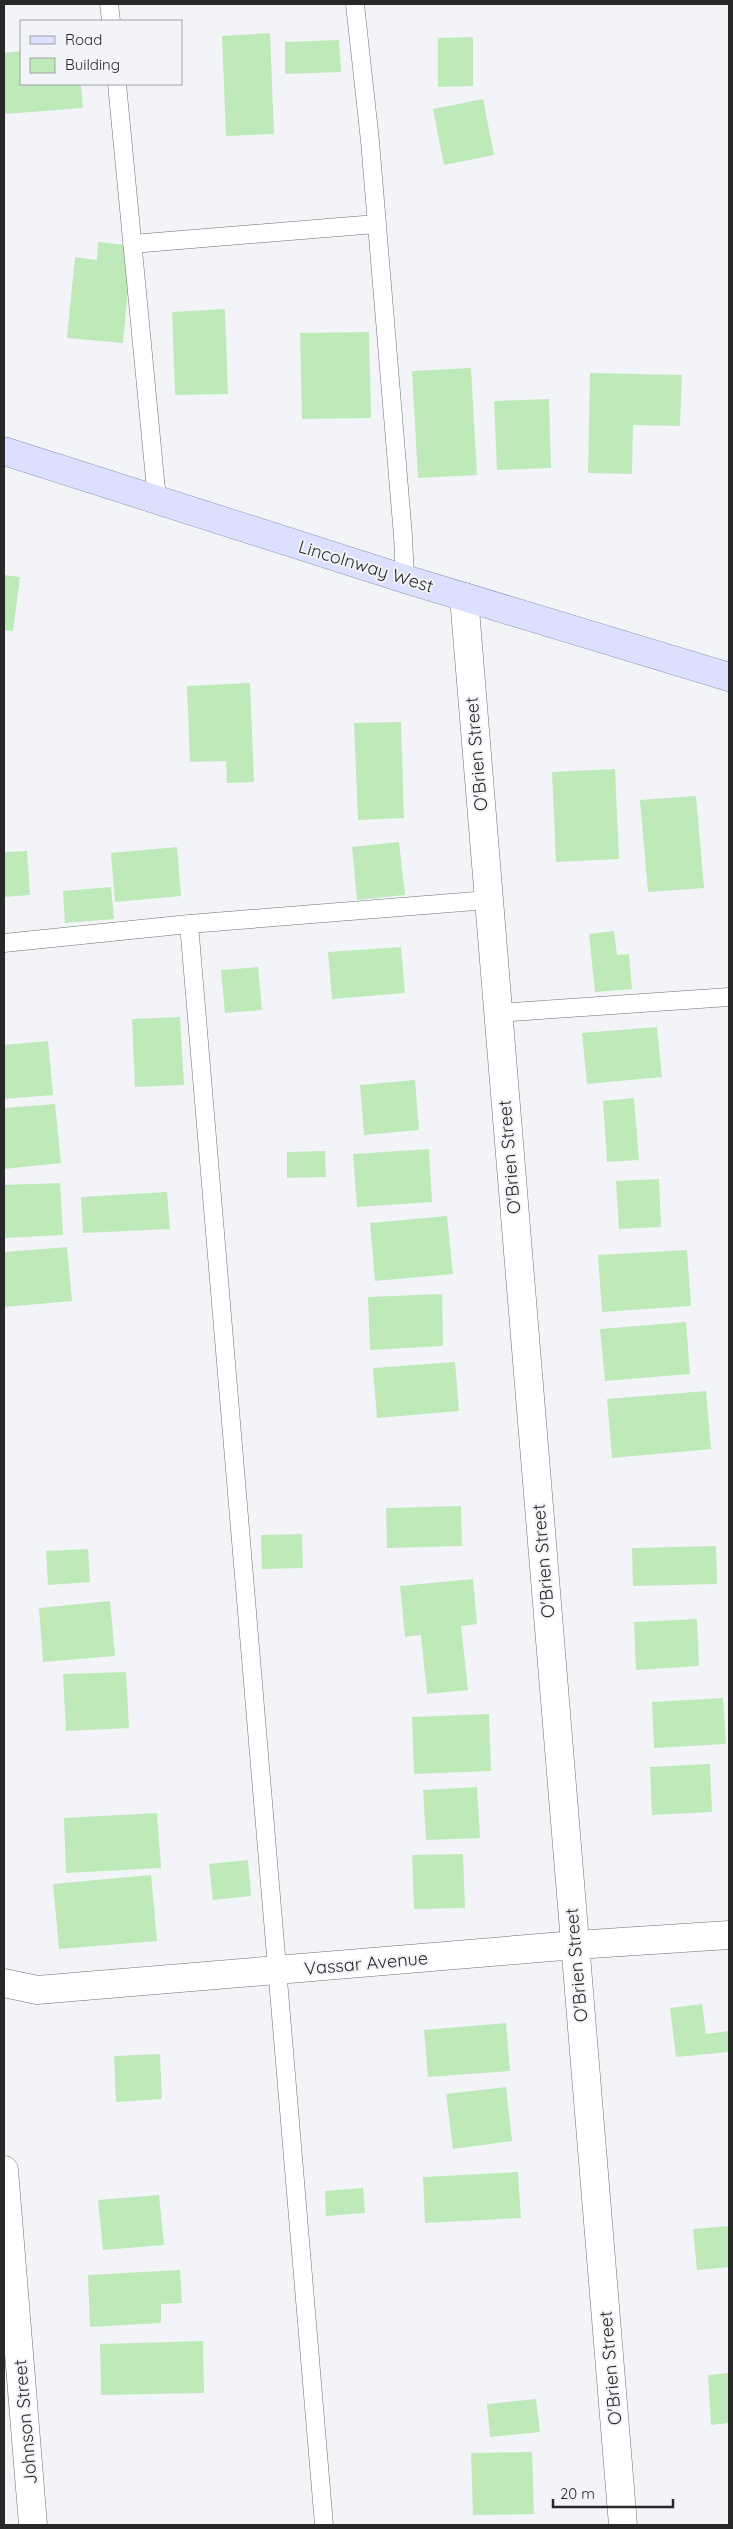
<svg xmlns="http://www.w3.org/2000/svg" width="733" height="2529" font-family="Quicksand,sans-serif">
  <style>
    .building { fill: #beeaba }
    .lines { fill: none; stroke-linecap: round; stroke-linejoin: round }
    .lane-casing { stroke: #707174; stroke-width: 19 }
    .street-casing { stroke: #707174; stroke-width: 29 }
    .secondary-casing { stroke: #707174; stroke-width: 29 }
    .primary-casing { stroke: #8c92b2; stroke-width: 29 }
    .lane { stroke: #fff; stroke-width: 18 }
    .street { stroke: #fff; stroke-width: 28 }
    .secondary { stroke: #fff; stroke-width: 28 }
    .primary { stroke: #dae0fd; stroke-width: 28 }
    .labels { text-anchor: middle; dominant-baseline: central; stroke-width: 4; stroke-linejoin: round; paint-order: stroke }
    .street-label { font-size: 18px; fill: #282829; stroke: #f3f4f8 }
  </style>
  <rect width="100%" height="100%" fill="#f3f4f8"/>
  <path class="building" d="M 270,33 L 274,134 L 226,136 L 222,36 Z
    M 473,37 L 473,86 L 438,87 L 438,38 Z
    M 339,40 L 341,72 L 285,74 L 285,42 Z
    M 21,51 L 21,84 L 81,84 L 83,108 L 4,114 L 4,53 Z
    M 483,99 L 494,155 L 444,165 L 433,109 Z
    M 98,242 L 132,246 L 123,343 L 67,338 L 75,257 L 97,260 Z
    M 225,309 L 228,394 L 175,395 L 172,312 Z
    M 369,332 L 371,418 L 302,419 L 300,333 Z
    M 471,368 L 477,475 L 418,478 L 412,371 Z
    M 590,373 L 682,375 L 680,426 L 633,425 L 632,474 L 588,473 Z
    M 549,399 L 551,468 L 497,470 L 494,401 Z
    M 4,575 L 20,577 L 13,631 L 4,630 Z
    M 250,683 L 254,782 L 227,783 L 226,761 L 190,762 L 187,686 Z
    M 401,722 L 404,818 L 358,820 L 354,723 Z
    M 615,769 L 619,859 L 556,862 L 552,772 Z
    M 696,796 L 704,888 L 648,892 L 640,800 Z
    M 399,842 L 405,895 L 357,900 L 352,847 Z
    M 177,847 L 181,896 L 115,902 L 111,853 Z
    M 27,851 L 30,895 L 4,897 L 4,852 Z
    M 111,887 L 114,919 L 65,923 L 63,891 Z
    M 614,931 L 617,955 L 629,954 L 632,989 L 595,992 L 589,934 Z
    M 401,947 L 405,993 L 332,999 L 328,952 Z
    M 258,967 L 262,1010 L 225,1013 L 221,970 Z
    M 180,1017 L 184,1085 L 135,1087 L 132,1019 Z
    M 657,1027 L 662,1077 L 587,1084 L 582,1033 Z
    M 48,1041 L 53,1095 L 4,1099 L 4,1045 Z
    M 415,1080 L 419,1130 L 364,1135 L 360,1085 Z
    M 634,1098 L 639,1160 L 607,1162 L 603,1101 Z
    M 55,1104 L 61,1163 L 4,1169 L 4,1108 Z
    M 429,1149 L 432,1202 L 357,1207 L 353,1154 Z
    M 325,1151 L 326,1177 L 287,1178 L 287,1152 Z
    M 659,1179 L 661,1227 L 619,1229 L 616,1181 Z
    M 60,1183 L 63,1235 L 4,1238 L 4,1185 Z
    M 167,1192 L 170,1229 L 83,1233 L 81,1197 Z
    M 447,1216 L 453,1274 L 375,1281 L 370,1223 Z
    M 67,1247 L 72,1301 L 4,1307 L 4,1252 Z
    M 687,1250 L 691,1306 L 602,1312 L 598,1255 Z
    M 442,1294 L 443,1346 L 370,1350 L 368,1297 Z
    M 686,1322 L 690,1374 L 605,1381 L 600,1329 Z
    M 455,1362 L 459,1411 L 377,1418 L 373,1368 Z
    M 706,1391 L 711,1449 L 612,1458 L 607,1399 Z
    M 461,1506 L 462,1546 L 387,1548 L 386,1508 Z
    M 302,1534 L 303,1568 L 262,1569 L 261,1535 Z
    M 716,1546 L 717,1584 L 633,1586 L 632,1548 Z
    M 88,1549 L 90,1582 L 48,1585 L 46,1551 Z
    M 473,1579 L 477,1624 L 461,1626 L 468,1690 L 427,1694 L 421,1635 L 405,1637 L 400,1586 Z
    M 110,1601 L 115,1656 L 43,1662 L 39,1608 Z
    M 697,1619 L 699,1666 L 636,1670 L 634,1622 Z
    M 126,1672 L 129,1728 L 66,1731 L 63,1674 Z
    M 723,1698 L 726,1744 L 654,1748 L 652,1702 Z
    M 489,1714 L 491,1771 L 414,1774 L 412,1717 Z
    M 710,1764 L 712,1812 L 652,1815 L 650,1767 Z
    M 477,1787 L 480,1838 L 426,1840 L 423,1790 Z
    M 157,1813 L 161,1868 L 66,1873 L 64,1818 Z
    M 463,1854 L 465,1908 L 414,1909 L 412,1855 Z
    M 248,1860 L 251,1896 L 213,1900 L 209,1864 Z
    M 151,1875 L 157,1941 L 59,1949 L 53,1884 Z
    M 702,2004 L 706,2034 L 729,2031 L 729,2052 L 676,2057 L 670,2008 Z
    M 506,2023 L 510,2071 L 428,2077 L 424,2030 Z
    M 160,2054 L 162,2099 L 116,2102 L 114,2056 Z
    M 506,2087 L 512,2141 L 453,2149 L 446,2094 Z
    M 518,2172 L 521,2218 L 425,2223 L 423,2177 Z
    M 363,2188 L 365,2213 L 326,2216 L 325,2191 Z
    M 159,2195 L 164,2245 L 103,2250 L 98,2200 Z
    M 729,2226 L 729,2267 L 697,2270 L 693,2229 Z
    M 180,2270 L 182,2303 L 161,2304 L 161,2323 L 90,2327 L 88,2275 Z
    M 203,2341 L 204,2393 L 101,2395 L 100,2344 Z
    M 729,2373 L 729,2423 L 711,2425 L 708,2375 Z
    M 536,2399 L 540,2432 L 490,2437 L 487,2404 Z
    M 532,2452 L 534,2514 L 473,2515 L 471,2453 Z"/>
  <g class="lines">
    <g class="lane-casing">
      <path id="lane" d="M 109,4 L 111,21
        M 355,4 L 370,141 L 403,536 L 405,579
        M 117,84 L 157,500
        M 132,244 L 376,224
        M 189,924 L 324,2525
        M 4,943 L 189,924 L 488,900
        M 497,1013 L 729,997"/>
    </g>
    <g class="street-casing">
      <path id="street" d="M 464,597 L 623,2525
        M 4,1983 L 37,1990 L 575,1945 L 729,1935"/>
    </g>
    <g class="secondary-casing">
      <path id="secondary" d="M 4,2170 L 33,2525"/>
    </g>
    <g class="primary-casing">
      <path id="primary" d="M 4,451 L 405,579 L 729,677"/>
    </g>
    <use href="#lane" class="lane"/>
    <use href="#street" class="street"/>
    <use href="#secondary" class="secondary"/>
    <use href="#primary" class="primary"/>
  </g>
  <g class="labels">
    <g class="street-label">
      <text transform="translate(366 566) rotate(17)">Lincolnway West</text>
      <text transform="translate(476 754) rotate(-95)">O'Brien Street</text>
      <text transform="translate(509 1157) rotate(-95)">O'Brien Street</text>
      <text transform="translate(543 1561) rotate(-95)">O'Brien Street</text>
      <text transform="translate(366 1963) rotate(-5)">Vassar Avenue</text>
      <text transform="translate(576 1965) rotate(-95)">O'Brien Street</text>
      <text transform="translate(610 2368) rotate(-95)">O'Brien Street</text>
      <text transform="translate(25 2422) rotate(-95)">Johnson Street</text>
    </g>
  </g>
  <rect width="733" height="2529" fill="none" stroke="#282829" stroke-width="10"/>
  <rect x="20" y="20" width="162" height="65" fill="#f3f4f8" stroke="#a2a2a5"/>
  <rect x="30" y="36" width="25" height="8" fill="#dae0fd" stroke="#a2a2a5"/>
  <text x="65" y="45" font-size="15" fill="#282829">Road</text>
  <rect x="30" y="58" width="25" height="15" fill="#beeaba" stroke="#a2a2a5"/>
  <text x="65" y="70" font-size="15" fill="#282829">Building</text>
  <path d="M553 2499v8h120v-8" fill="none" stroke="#282829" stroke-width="2.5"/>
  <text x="560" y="2499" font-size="15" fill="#282829" stroke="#f3f4f8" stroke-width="4" paint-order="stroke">20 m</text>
</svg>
